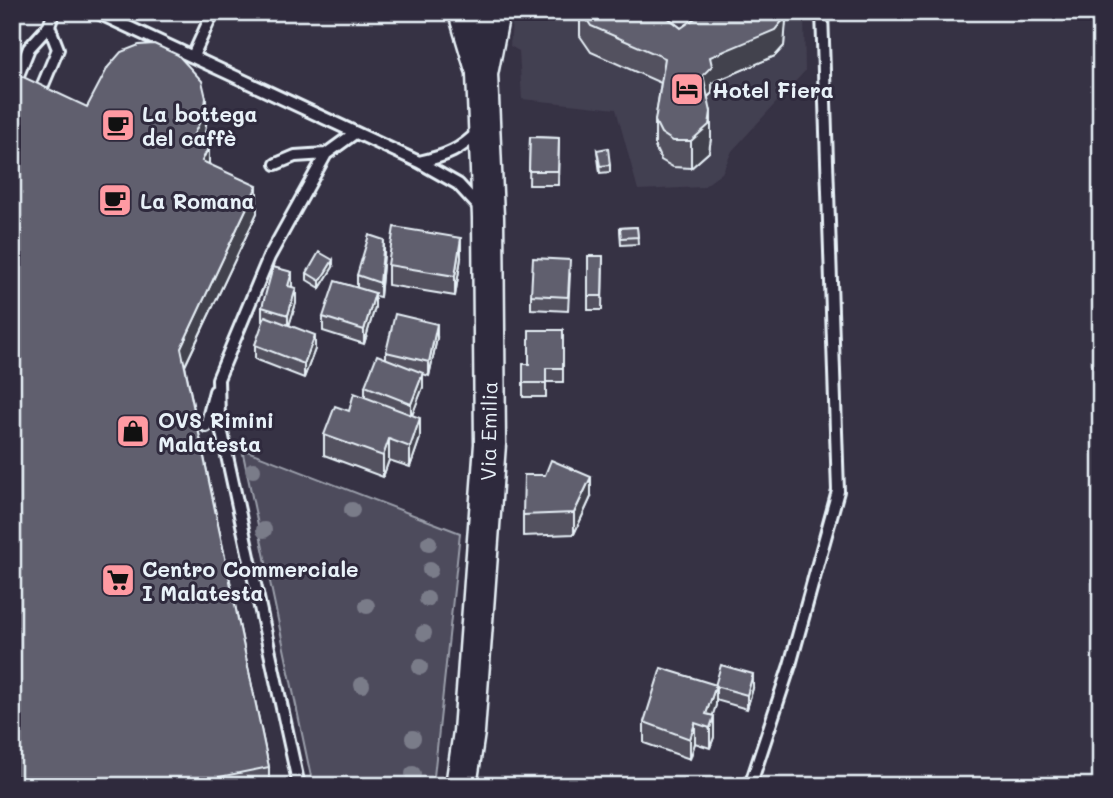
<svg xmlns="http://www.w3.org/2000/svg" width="1113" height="798" font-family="Mali,sans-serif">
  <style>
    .built { fill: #433f51 }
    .green { fill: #4d4b5c; stroke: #9a9eaa; stroke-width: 2 }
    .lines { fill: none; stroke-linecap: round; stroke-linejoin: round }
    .lane-casing { stroke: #e8f1f8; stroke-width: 16 }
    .secondary-casing { stroke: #e8f1f8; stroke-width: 35 }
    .lane { stroke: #2f2a3d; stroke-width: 10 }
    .secondary { stroke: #2f2a3d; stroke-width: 30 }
    .tree { fill: #7a7b89 }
    .wall { fill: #53515f; stroke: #e8f1f8; stroke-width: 2 }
    .shaded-wall { fill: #43424d; stroke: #e8f1f8; stroke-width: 2 }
    .building { fill: #605e6e; stroke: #e8f1f8; stroke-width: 2 }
    .labels { text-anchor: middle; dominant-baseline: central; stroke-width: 6; stroke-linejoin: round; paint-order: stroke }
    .poi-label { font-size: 21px; font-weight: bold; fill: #e8f1f8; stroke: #2f2a3d; text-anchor: start }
    .street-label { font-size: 21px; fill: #e8f1f8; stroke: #2f2a3d }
  </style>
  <rect width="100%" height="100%" fill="#363244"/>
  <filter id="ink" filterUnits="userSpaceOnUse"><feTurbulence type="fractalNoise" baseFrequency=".0143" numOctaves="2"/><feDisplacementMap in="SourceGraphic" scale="14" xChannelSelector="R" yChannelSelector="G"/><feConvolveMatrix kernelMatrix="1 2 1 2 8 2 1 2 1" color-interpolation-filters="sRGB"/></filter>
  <g filter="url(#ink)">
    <path class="built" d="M 513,12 L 804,12 L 805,71 L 732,151 L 722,173 L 703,187 L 638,190 L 616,109 L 522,99 L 519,51 L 510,46 Z"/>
    <path class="green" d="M 242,449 L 460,533 L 433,786 L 313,786 Z"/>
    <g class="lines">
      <g class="lane-casing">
        <path id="lane" d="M 96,12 L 419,162 L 458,184 L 481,209
          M 193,56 L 213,12
          M 12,90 L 29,48 L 49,26 L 54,12
          M 37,99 L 58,49 L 49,26
          M 419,162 C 446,156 461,150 480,130
          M 276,164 L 295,156 L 326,154
          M 206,426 L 215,391
          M 299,786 L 219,419 L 218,379 L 269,257 L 326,154 L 355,133
          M 750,786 L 790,665 L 838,491 L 822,12"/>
      </g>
      <g class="secondary-casing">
        <path id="secondary" d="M 464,12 L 480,66
          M 461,786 L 469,732 L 490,444 L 488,217 L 482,74 L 494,12"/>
      </g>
      <use href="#lane" class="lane"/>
      <use href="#secondary" class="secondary"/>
    </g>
    <g class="tree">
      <circle cx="253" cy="470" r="8"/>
      <circle cx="352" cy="510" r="8"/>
      <circle cx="264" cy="530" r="8"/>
      <circle cx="429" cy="543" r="8"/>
      <circle cx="430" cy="570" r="8"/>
      <circle cx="427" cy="599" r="8"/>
      <circle cx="367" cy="606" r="8"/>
      <circle cx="424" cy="633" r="8"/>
      <circle cx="420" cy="667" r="8"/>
      <circle cx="362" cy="685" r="8"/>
      <circle cx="413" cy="738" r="8"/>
      <circle cx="413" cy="774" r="8"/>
    </g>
    <path class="wall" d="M 580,12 L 661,12 L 681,28 L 786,12 L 784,46 L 775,56 L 712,83 L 712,93 L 708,97 L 711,138 L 709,152 L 691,168 L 673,167 L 661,160 L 655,147 L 655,121 L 661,83 L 591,52 L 580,36 Z
      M 87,107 L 206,125 L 202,143 L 209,164 L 257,213 L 185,366 L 269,767 L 269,786 L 12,786 Z
      M 530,137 L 559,138 L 558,185 L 529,185 Z
      M 597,150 L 610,165 L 610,172 L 600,173 Z
      M 637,227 L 638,244 L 621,245 L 620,228 Z
      M 384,254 L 380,297 L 375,296 L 375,307 L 364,344 L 323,331 L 323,317 L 357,288 L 357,275 Z
      M 588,256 L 603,256 L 602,310 L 588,310 Z
      M 461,258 L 455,296 L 388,285 L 388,265 Z
      M 333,267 L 320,288 L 307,280 L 307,273 Z
      M 570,274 L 568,311 L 531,309 L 531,295 Z
      M 292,286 L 296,303 L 289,325 L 315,349 L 304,378 L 255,359 L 255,345 L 264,321 L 262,321 L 262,307 Z
      M 563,330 L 563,382 L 546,382 L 546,397 L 523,397 L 523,364 L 529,364 Z
      M 437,338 L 429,376 L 423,374 L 423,387 L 412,415 L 420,438 L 410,467 L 389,460 L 383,477 L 324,455 L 324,435 L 365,397 L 365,386 L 386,359 L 386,352 Z
      M 591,497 L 574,534 L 523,536 L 523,515 Z
      M 715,685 L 753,688 L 747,709 L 716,700 L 716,705 L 712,716 L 714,737 L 710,748 L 695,743 L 690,759 L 644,743 L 644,722 Z"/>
    <path class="shaded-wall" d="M 785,12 L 786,12 L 786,21 L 784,46 L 775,56 L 712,83 L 712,93 L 703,101 L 703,75 L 710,57 Z
      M 206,98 L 206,125 L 204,140 L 192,165 L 192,138 Z
      M 711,112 L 711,138 L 709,152 L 691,168 L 691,141 Z
      M 209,146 L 209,173 L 202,161 Z
      M 257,186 L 257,213 L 181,374 L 181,348 Z
      M 461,238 L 461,258 L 455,296 L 455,276 Z
      M 384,240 L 384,254 L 380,297 L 380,283 Z
      M 333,260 L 333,267 L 320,288 L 320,281 Z
      M 292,272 L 292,286 L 288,301 L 288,286 Z
      M 296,288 L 296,303 L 288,329 L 288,315 Z
      M 375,293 L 375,307 L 364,344 L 364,330 Z
      M 437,324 L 437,338 L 429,376 L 429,362 Z
      M 315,335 L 315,349 L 304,378 L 304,364 Z
      M 423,373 L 423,387 L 411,418 L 411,404 Z
      M 420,418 L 420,438 L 410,467 L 410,447 Z
      M 389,439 L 389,460 L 383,477 L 383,456 Z
      M 591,477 L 591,497 L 574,534 L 574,513 Z
      M 753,674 L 753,688 L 747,709 L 747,695 Z
      M 716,685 L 716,705 L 709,727 L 706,714 Z
      M 714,716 L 714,737 L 710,748 L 710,728 Z
      M 695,723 L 695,743 L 690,759 L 690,739 Z"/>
    <path class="building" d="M 582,12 L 661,12 L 681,28 L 704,12 L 785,12 L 784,19 L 775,30 L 710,57 L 712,66 L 703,75 L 711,112 L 709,125 L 691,141 L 673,141 L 661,133 L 655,121 L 665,58 L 591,26 Z
      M 154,44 L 178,55 L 202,81 L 206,98 L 204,113 L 192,138 L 209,146 L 202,161 L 257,186 L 181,348 L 269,767 L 175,786 L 12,786 L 12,83 L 17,74 L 87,107 L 108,67 L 121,52 L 139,45 Z
      M 530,137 L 559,138 L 558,171 L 529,171 Z
      M 608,148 L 610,165 L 600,166 L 597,150 Z
      M 394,227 L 461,238 L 455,276 L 388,265 Z
      M 637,227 L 638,237 L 621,238 L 620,228 Z
      M 369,235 L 384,240 L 380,283 L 357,275 Z
      M 319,252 L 333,260 L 320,281 L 307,273 Z
      M 588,256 L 603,256 L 602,296 L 588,296 Z
      M 533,258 L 570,260 L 568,297 L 531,295 Z
      M 273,267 L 292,272 L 288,286 L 296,288 L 288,315 L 262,307 Z
      M 335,281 L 375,293 L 364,330 L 323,317 Z
      M 395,314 L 437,324 L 429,362 L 386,352 Z
      M 265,316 L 315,335 L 304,364 L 255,345 Z
      M 529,330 L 563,330 L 563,368 L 546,368 L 546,383 L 523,383 L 523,364 L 529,364 Z
      M 377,355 L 423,373 L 411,404 L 365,386 Z
      M 354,393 L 420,418 L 410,447 L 389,439 L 383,456 L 324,435 L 335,406 L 349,411 Z
      M 551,460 L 591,477 L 574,513 L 523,515 L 524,475 L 545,475 Z
      M 721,665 L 753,674 L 747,695 L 715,686 Z
      M 661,668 L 716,685 L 706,714 L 714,716 L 710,728 L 695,723 L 690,739 L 644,722 Z"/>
  </g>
  <defs>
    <g id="hotel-square" transform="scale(1.75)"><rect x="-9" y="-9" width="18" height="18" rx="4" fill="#ff9aa2" stroke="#2f2a3d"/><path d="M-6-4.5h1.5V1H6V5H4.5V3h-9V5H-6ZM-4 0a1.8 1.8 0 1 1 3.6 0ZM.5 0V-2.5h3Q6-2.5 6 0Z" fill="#111"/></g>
    <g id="cafe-square" transform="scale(1.75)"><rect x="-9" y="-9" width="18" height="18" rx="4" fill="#ff9aa2" stroke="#2f2a3d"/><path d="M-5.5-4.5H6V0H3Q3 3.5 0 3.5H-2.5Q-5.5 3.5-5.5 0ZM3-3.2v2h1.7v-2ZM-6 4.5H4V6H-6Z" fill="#111"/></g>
    <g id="shop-square" transform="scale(1.75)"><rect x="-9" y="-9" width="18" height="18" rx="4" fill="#ff9aa2" stroke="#2f2a3d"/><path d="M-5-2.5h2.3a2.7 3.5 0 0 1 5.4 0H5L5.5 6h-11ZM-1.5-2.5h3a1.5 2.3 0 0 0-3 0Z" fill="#111"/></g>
    <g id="supermarket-square" transform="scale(1.75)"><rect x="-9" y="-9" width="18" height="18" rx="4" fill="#ff9aa2" stroke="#2f2a3d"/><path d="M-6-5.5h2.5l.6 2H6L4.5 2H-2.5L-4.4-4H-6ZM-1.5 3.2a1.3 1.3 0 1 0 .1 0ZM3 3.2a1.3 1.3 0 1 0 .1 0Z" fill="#111"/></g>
  </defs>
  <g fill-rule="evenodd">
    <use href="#hotel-square" x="687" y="89"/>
    <use href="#cafe-square" x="118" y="125"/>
    <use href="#cafe-square" x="115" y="200"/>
    <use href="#shop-square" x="133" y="431"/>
    <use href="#supermarket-square" x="118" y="580"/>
  </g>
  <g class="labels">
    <g class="poi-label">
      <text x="712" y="89">Hotel Fiera</text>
      <text x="142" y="113">La bottega<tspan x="142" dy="24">del caffè</tspan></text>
      <text x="140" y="200">La Romana</text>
      <text x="158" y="419">OVS Rimini<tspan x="158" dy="24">Malatesta</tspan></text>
      <text x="142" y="568">Centro Commerciale<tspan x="142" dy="24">I Malatesta</tspan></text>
    </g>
    <g class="street-label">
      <text transform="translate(488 431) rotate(-89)">Via Emilia</text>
    </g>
  </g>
  <rect width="1113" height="798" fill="none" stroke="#2f2a3d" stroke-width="42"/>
  <rect x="21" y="21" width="1071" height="756" fill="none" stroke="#e8f1f8" stroke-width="2.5" filter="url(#ink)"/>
</svg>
